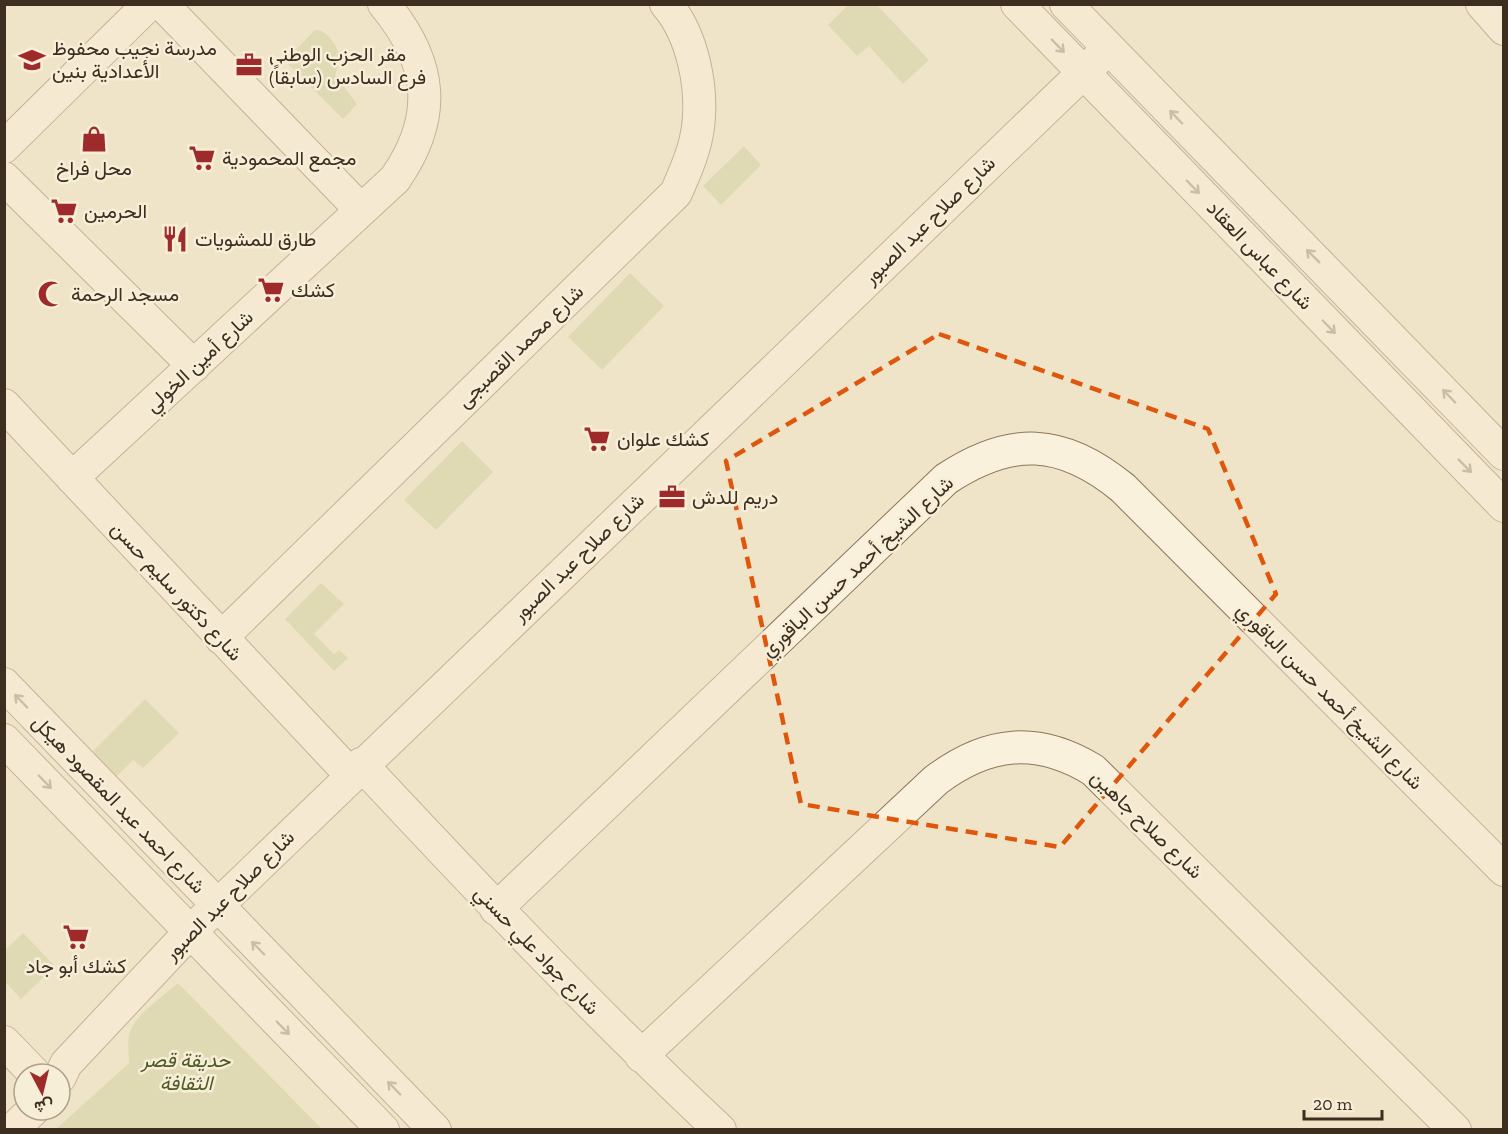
<svg xmlns="http://www.w3.org/2000/svg" width="1508" height="1134" font-family="'Zilla Slab',Vazirmatn,serif">
  <style>
    .green { fill: #c9cf9b }
    .lines { fill: none; stroke-linecap: round; stroke-linejoin: round }
    .street-casing { stroke: #8d765c; stroke-width: 34 }
    .street { stroke: #faf1dc; stroke-width: 32 }
    .oneway { stroke: #9c907e }
    .marked { fill: none; stroke: #df570d; stroke-width: 4.5; stroke-dasharray: 12 8; stroke-linejoin: round }
    .labels { text-anchor: middle; dominant-baseline: central; stroke-width: 5; stroke-linejoin: round; paint-order: stroke }
    .poi-label { font-size: 20px; fill: #3d2e20; stroke: #f7eed8; text-anchor: start }
    .street-label { font-size: 20px; fill: #3d2e20; stroke: #f7eed8 }
    .park-label { font-size: 20px; font-style: italic; fill: #4d5a26; stroke: #f7eed8 }
  </style>
  <rect width="100%" height="100%" fill="#f0e4c8"/>
  <path class="green" d="M 848,5 L 877,5 L 929,60 L 903,84 L 869,46 L 857,56 L 828,25 Z
    M 315,30 C 328,29 337,47 341,58 L 335,75 L 357,104 L 343,119 L 285,61 Z
    M 744,146 L 761,165 L 721,205 L 703,186 Z
    M 630,273 L 664,306 L 602,370 L 568,337 Z
    M 462,441 L 493,472 L 436,530 L 404,500 Z
    M 321,583 L 344,604 L 314,634 L 334,654 L 339,650 L 348,658 L 334,671 L 285,619 Z
    M 145,699 L 179,733 L 143,768 L 133,760 L 110,783 L 86,758 Z
    M 23,933 L 55,966 L 21,999 L 5,982 L 4,951 Z
    M 178,983 L 322,1129 L 56,1129 L 129,1063 C 129,1054 127,1043 129,1035 C 134,1014 163,997 178,983 Z"/>
  <g class="lines">
    <g class="street-casing">
      <path id="street" d="M 162,4 L 361,210
        M 1017,4 L 1504,506
        M 1066,4 L 1504,454
        M 1482,4 L 1504,29
        M 4,147 L 149,4
        M 4,178 L 194,366
        M 4,405 L 351,775
        M 72,478 L 395,179 C 439,116 432,62 384,4
        M 221,638 L 676,193 C 685,172 695,151 698,127 C 703,88 693,35 666,4
        M 4,684 L 435,1130
        M 4,740 L 383,1130
        M 361,764 C 478,889 595,1013 720,1130
        M 496,909 L 946,479 C 1011,436 1062,438 1123,488 L 1504,870
        M 4,1042 L 35,1074
        M 641,1056 L 936,780 C 988,741 1037,736 1093,770 L 1455,1130
        M 60,1077 L 66,1064 L 190,932 L 1109,48
        M 12,1130 L 33,1110"/>
    </g>
    <use href="#street" class="street"/>
  </g>
  <defs><path id="oneway-shaft" d="M-6 0H5M1.5-3L5.5 0L1.5 3" fill="none" stroke-width="1.6" stroke-linecap="round" stroke-linejoin="round" transform="scale(1.5)"/></defs>
  <g class="oneway">
    <use href="#oneway-shaft" transform="translate(1058 46) rotate(46)"/>
    <use href="#oneway-shaft" transform="translate(1176 117) rotate(-134)"/>
    <use href="#oneway-shaft" transform="translate(1193 187) rotate(46)"/>
    <use href="#oneway-shaft" transform="translate(1313 256) rotate(-135)"/>
    <use href="#oneway-shaft" transform="translate(1329 327) rotate(46)"/>
    <use href="#oneway-shaft" transform="translate(1449 396) rotate(-134)"/>
    <use href="#oneway-shaft" transform="translate(1465 466) rotate(45)"/>
    <use href="#oneway-shaft" transform="translate(21 701) rotate(-134)"/>
    <use href="#oneway-shaft" transform="translate(45 782) rotate(46)"/>
    <use href="#oneway-shaft" transform="translate(258 948) rotate(-134)"/>
    <use href="#oneway-shaft" transform="translate(283 1028) rotate(46)"/>
    <use href="#oneway-shaft" transform="translate(394 1088) rotate(-134)"/>
  </g>
  <path d="M0 0H1508V1134H0ZM 939,334 L 1208,429 L 1276,594 L 1060,847 L 801,804 L 726,461 Z" fill="#f0e4c8" fill-opacity=".55" fill-rule="evenodd"/>
  <path class="marked" d="M 939,334 L 1208,429 L 1276,594 L 1060,847 L 801,804 L 726,461 Z"/>
  <defs>
    <g id="school-bare" transform="scale(2.07)"><path d="M0-5L7-2L0 1L-7-2ZM-4 1L0 2.5L4 1V4Q0 6-4 4Z" fill="#9e2a2b" stroke="#f7eed8" stroke-width="2.5" paint-order="stroke"/></g>
    <g id="office-bare" transform="scale(2.07)"><path d="M-6-3h4V-5.5h4V-3h4V5H-6ZM-1-4.5V-3h2v-1.5ZM-6 0V1H6V0Z" fill="#9e2a2b" stroke="#f7eed8" stroke-width="2.5" paint-order="stroke"/></g>
    <g id="shop-bare" transform="scale(2.07)"><path d="M-5-2.5h2.3a2.7 3.5 0 0 1 5.4 0H5L5.5 6h-11ZM-1.5-2.5h3a1.5 2.3 0 0 0-3 0Z" fill="#9e2a2b" stroke="#f7eed8" stroke-width="2.5" paint-order="stroke"/></g>
    <g id="supermarket-bare" transform="scale(2.07)"><path d="M-6-5.5h2.5l.6 2H6L4.5 2H-2.5L-4.4-4H-6ZM-1.5 3.2a1.3 1.3 0 1 0 .1 0ZM3 3.2a1.3 1.3 0 1 0 .1 0Z" fill="#9e2a2b" stroke="#f7eed8" stroke-width="2.5" paint-order="stroke"/></g>
    <g id="restaurant-bare" transform="scale(2.07)"><path d="M-5-6h1v4h1v-4h1v4h1v-4h1v5L-1.5 .5V6h-2V.5L-5-1ZM5-6V6H3V1.5H1.5Q1.5-4 5-6Z" fill="#9e2a2b" stroke="#f7eed8" stroke-width="2.5" paint-order="stroke"/></g>
    <g id="mosque-bare" transform="scale(2.07)"><path d="M3.5-4.9A6 6 0 1 0 3.5 4.9A5 5 0 1 1 3.5-4.9Z" fill="#9e2a2b" stroke="#f7eed8" stroke-width="2.5" paint-order="stroke"/></g>
  </defs>
  <g fill-rule="evenodd">
    <use href="#school-bare" x="32" y="60"/>
    <use href="#office-bare" x="249" y="65"/>
    <use href="#shop-bare" x="94" y="139"/>
    <use href="#supermarket-bare" x="202" y="158"/>
    <use href="#supermarket-bare" x="64" y="211"/>
    <use href="#restaurant-bare" x="175" y="239"/>
    <use href="#supermarket-bare" x="271" y="290"/>
    <use href="#mosque-bare" x="51" y="294"/>
    <use href="#supermarket-bare" x="597" y="439"/>
    <use href="#office-bare" x="672" y="497"/>
    <use href="#supermarket-bare" x="76" y="937"/>
  </g>
  <g class="labels">
    <g class="poi-label">
      <text x="52" y="48">مدرسة نجيب محفوظ<tspan x="52" dy="23">الأعدادية بنين</tspan></text>
      <text x="269" y="54">مقر الحزب الوطنى<tspan x="269" dy="23">(سابقاً) فرع السادس</tspan></text>
      <text x="222" y="158">مجمع المحمودية</text>
      <text x="94" y="168" text-anchor="middle">محل فراخ</text>
      <text x="84" y="211">الحرمين</text>
      <text x="195" y="239">طارق للمشويات</text>
      <text x="291" y="290">كشك</text>
      <text x="71" y="294">مسجد الرحمة</text>
      <text x="617" y="439">كشك علوان</text>
      <text x="692" y="497">دريم للدش</text>
      <text x="76" y="966" text-anchor="middle">كشك أبو جاد</text>
    </g>
    <g class="street-label">
      <text transform="translate(929 220) rotate(-44)">شارع صلاح عبد الصبور</text>
      <text transform="translate(1260 255) rotate(46)">شارع عباس العقاد</text>
      <text transform="translate(520 346) rotate(-44)">شارع محمد القصبجى</text>
      <text transform="translate(199 361) rotate(-43)">شارع أمين الخولي</text>
      <text transform="translate(578 557) rotate(-44)">شارع صلاح عبد الصبور</text>
      <text transform="translate(857 566) rotate(-43)">شارع الشيخ أحمد حسن الباقوري</text>
      <text transform="translate(177 591) rotate(47)">شارع دكتور سليم حسن</text>
      <text transform="translate(1330 696) rotate(45)">شارع الشيخ أحمد حسن الباقوري</text>
      <text transform="translate(119 804) rotate(46)">شارع احمد عبد المقصود هيكل</text>
      <text transform="translate(1147 824) rotate(44)">شارع صلاح جاهين</text>
      <text transform="translate(229 895) rotate(-45)">شارع صلاح عبد الصبور</text>
      <text transform="translate(537 950) rotate(46)">شارع جواد علي حسني</text>
    </g>
    <g class="park-label">
      <text x="186" y="1060">حديقة قصر<tspan x="186" dy="23">الثقافة</tspan></text>
    </g>
  </g>
  <rect width="1508" height="1134" fill="none" stroke="#3d2e20" stroke-width="12"/>
  <g transform="translate(42 1092) rotate(173)"><circle r="28" fill="#f7eed8" stroke="#ada18e" stroke-width="1.5"/>
  <path d="M0-4.5L10 22L0 15L-10 22Z" fill="#9e2a2b"/>
  <text y="-9" font-size="16" font-weight="bold" text-anchor="middle" fill="#3d2e20">ش</text>
  </g>
  <path d="M1304 1110v9h78v-9" fill="none" stroke="#3d2e20" stroke-width="3"/>
  <text x="1313" y="1110" font-size="18" fill="#3d2e20" stroke="#f7eed8" stroke-width="4.5" paint-order="stroke">20 m</text>
</svg>
